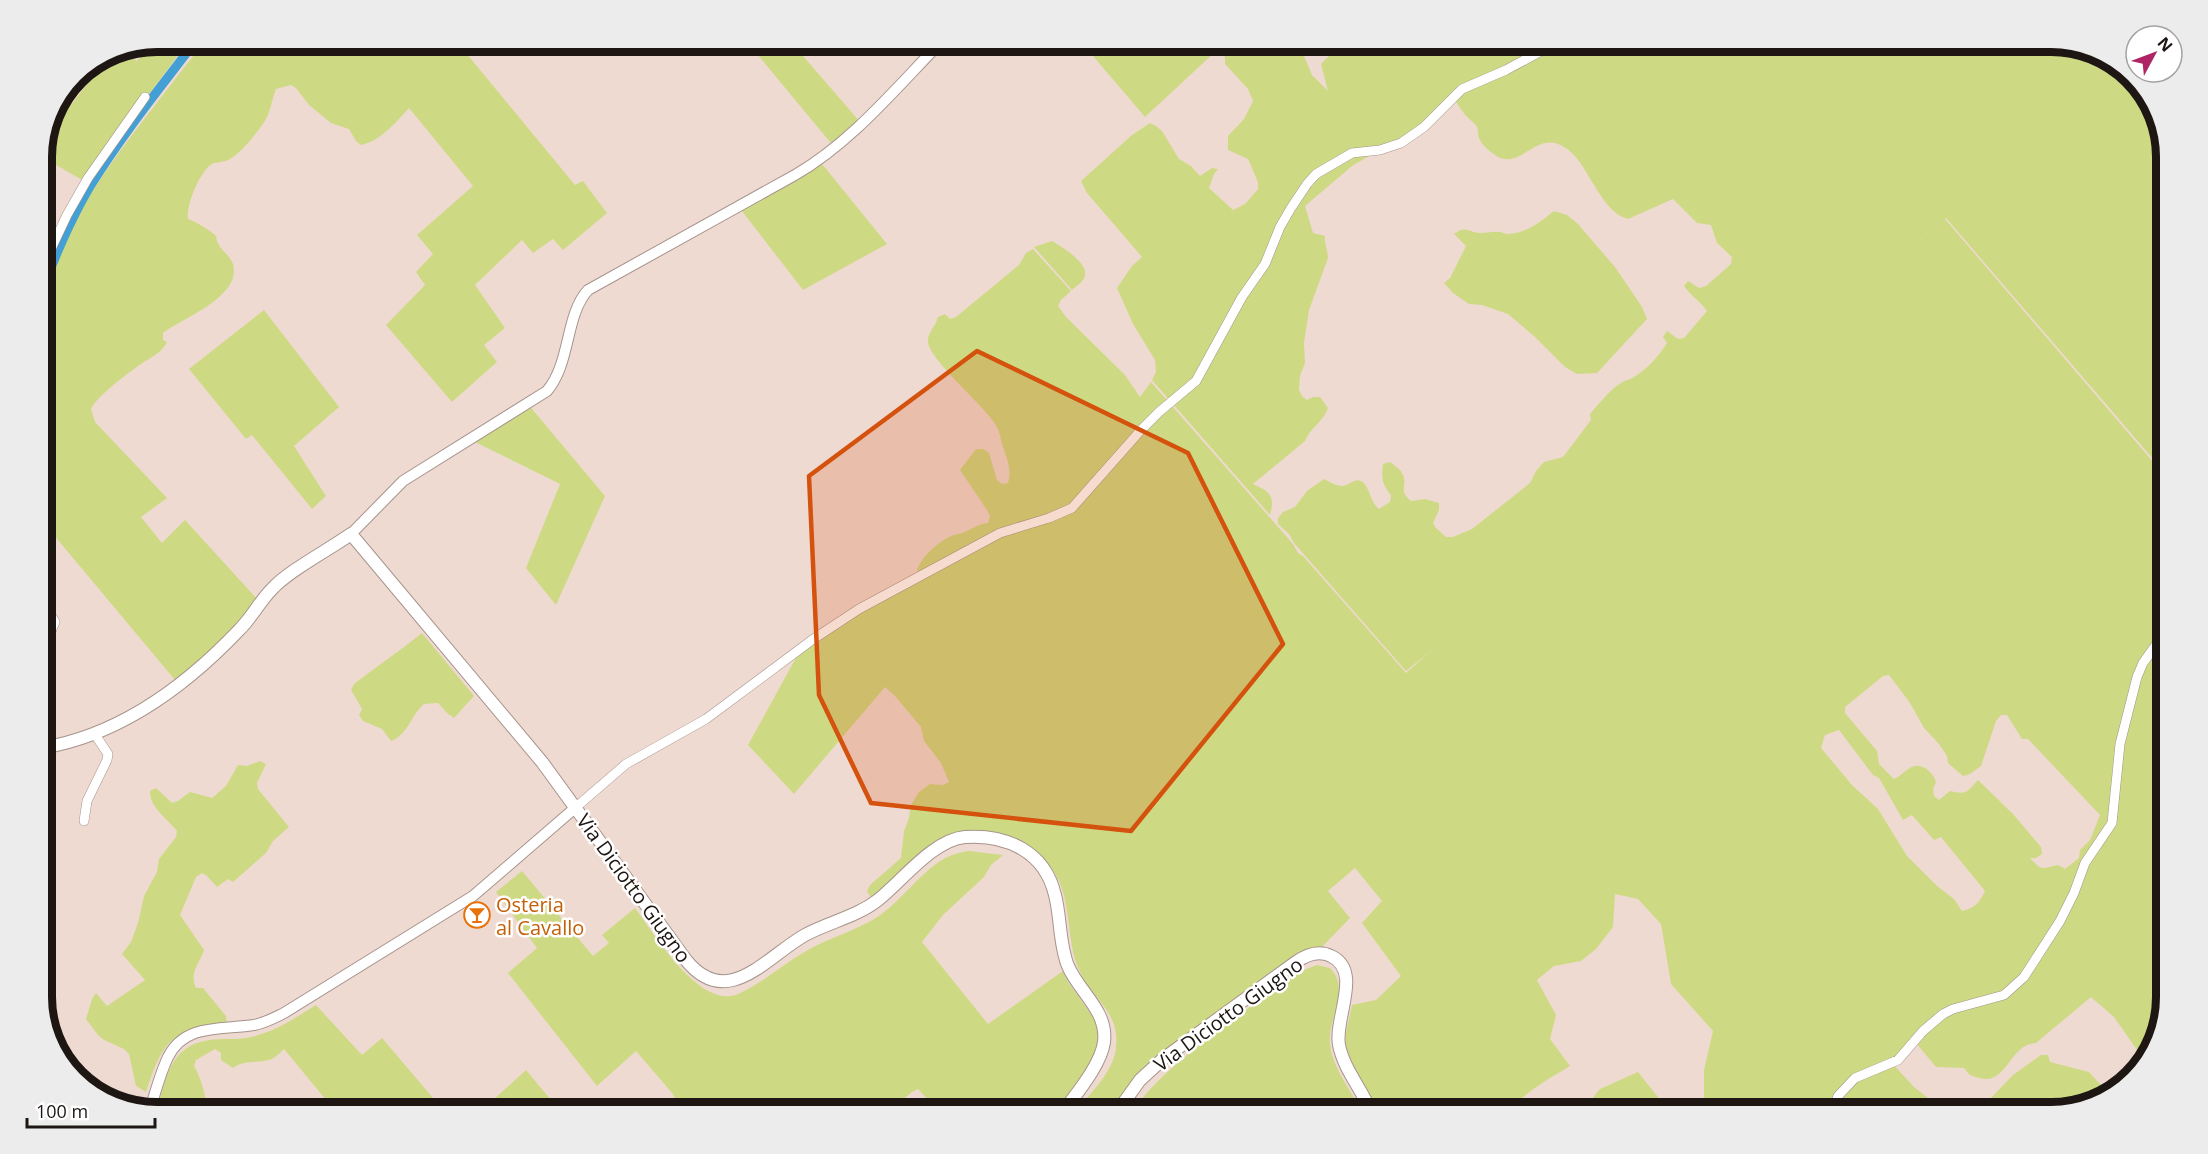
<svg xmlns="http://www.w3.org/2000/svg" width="2208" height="1154" font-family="'Open Sans',sans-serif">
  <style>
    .green { fill: #ceda83; fill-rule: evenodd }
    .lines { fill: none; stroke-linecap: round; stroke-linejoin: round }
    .canal { stroke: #44a0d4; stroke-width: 9 }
    .minor-casing { stroke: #a6938b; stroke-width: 10 }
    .tertiary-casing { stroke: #a6938b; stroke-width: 12 }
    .secondary-casing { stroke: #a6938b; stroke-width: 14 }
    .minor { stroke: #fff; stroke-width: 9 }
    .tertiary { stroke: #fff; stroke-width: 10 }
    .secondary { stroke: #fff; stroke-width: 12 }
    .marked { fill: #d4520d; fill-opacity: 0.2; stroke: #d4520d; stroke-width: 4.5; stroke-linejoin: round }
    .labels { text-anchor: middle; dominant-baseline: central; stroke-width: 5; stroke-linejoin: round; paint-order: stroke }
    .street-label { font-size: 20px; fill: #1d1613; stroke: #fff }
    .food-label { font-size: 20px; fill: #c56008; stroke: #fff; text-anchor: start }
    .rim { fill: none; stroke: #1d1613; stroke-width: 8 }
  </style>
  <rect width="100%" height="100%" fill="#efdad1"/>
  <path class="green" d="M 157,42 L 188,42 L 84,181 L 42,157 L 42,150 L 64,102 L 70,106 L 90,80 L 80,73 L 114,51 L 118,50 L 137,61 L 151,43 Z
    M 204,42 L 457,42 L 575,185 L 583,181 L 607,213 L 563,250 L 553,239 L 533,253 L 522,240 L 475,285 L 505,328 L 484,345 L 497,362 L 452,402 L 386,325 L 425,285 L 416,272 L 433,254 L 417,235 L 473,186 L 409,108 C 396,122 381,141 361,145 L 356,141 L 349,129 L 331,123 L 309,105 L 296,88 L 291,85 L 276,89 C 271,101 271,113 263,124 C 253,137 241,154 226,161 C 222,162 216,162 212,164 C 200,171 186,205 188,219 C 196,222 210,230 216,236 C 217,249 229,253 233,264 C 242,297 182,318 163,333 L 163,340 L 167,342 C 162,353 151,357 141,364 C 128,373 97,396 91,409 L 95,422 L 167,498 L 141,517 L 162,543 L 185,520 L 260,602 L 211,654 L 175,680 L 42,521 L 42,285 C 62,259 71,225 89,196 C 124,142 165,93 204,42 Z
    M 747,42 L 791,42 L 861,123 L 835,148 Z
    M 1081,42 L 1289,42 L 1304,56 L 1312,75 L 1328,91 L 1321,64 L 1343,42 L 2051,42 L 2102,54 L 2147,94 L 2166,150 L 2166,474 L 1946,218 L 1775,361 L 1945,219 L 2166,477 L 2166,997 L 2154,1048 L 2144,1060 L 2114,1017 L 2091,997 L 2036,1043 C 2009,1044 2007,1086 1979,1078 C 1971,1076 1969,1075 1964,1068 L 1936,1067 L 1916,1043 L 1891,1062 L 1914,1087 L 1928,1098 L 1936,1108 L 1935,1112 L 1695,1112 L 1704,1105 L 1704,1070 L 1713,1031 L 1671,984 L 1661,924 L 1638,899 L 1615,894 L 1613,927 L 1596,949 L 1581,961 L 1554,966 L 1537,980 L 1556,1015 L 1550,1039 L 1570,1066 C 1549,1079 1524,1092 1509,1112 L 1378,1112 L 1349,1056 L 1346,1046 L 1345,1037 L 1352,1005 L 1376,1000 L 1401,976 L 1362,923 L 1382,901 L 1355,868 L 1328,891 L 1350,918 L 1319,950 L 1301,954 L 1272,971 L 1190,1033 L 1114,1112 L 1075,1112 C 1090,1093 1114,1072 1116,1047 C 1120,1013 1094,1000 1081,974 C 1066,945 1072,910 1059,881 C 1052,866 1039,852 1024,845 L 953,837 L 873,901 L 867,891 L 870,885 L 901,858 L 904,831 L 909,818 L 911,805 L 919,792 L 930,784 L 943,785 L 949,782 L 941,763 L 924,741 L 921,727 L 895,696 L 885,687 L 794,794 L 748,745 L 797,656 L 858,613 L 919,576 L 917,570 C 922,556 938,542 951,536 C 956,534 961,534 965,532 C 973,528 979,524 988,523 L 990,516 L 987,510 L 960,470 L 976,449 L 983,449 L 989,453 L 997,480 L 1002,484 L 1008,483 C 1012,470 1007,459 1003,447 C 1000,437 1000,430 993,421 C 981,403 929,359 928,342 C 927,333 936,326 938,317 L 945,314 L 950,319 L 956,317 L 1019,265 L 1026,253 L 1033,249 L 1071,291 L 1061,300 L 1058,306 L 1066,317 L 1125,375 L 1140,397 L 1151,382 L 1293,544 L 1298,553 L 1303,556 L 1406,673 L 1432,650 L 1406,671 L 1294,543 L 1289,534 L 1278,524 L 1278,518 L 1283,512 L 1295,507 L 1307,491 L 1324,479 C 1330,482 1336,486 1342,486 C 1349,486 1354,478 1361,481 C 1369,484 1370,502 1379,509 L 1390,502 L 1391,495 C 1382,484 1381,478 1383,464 L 1390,462 C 1394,465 1400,469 1402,473 C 1409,484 1397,490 1411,501 L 1425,499 L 1439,503 L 1439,510 L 1433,523 L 1436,528 L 1446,537 L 1453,537 L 1472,529 L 1530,483 L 1536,471 L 1544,462 L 1563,457 L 1591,420 L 1590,414 C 1599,404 1609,390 1621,383 C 1625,380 1630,380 1634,377 C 1647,369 1659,356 1667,343 L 1663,337 L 1667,331 L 1678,339 L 1684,338 L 1707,311 C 1700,301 1691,296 1684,286 L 1688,281 L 1699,288 L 1706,286 L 1731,264 L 1732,257 L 1717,243 L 1711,225 L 1697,223 L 1673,199 L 1628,219 C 1603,213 1590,171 1573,154 C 1538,120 1523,174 1495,155 C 1488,150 1479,143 1478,134 C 1477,128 1479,131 1476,125 C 1473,122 1469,119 1466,116 C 1461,110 1457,103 1453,97 L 1427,129 L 1384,147 L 1352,166 L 1305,206 L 1313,233 L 1325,236 C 1324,244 1328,250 1328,258 L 1309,310 L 1304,343 L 1305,363 L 1300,376 L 1299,390 L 1302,396 L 1307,400 L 1313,397 L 1320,397 L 1328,408 C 1323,422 1310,428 1305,441 L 1253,484 C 1268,491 1276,494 1270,515 L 1152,380 L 1156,372 L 1155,360 L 1133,324 L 1117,288 L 1132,266 L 1142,257 L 1087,193 L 1081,181 L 1132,135 L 1150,123 L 1156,126 L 1162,131 L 1179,159 L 1191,166 L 1200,176 L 1212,168 L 1218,169 L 1214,174 L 1209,188 L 1233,210 L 1245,204 L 1258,189 L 1258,182 L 1248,159 L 1228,150 L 1228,136 L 1244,119 L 1253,101 L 1248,89 L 1225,64 L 1225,57 L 1215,52 L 1145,117 ZM 1889,675 L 1910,703 L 1924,728 L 1939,744 L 1947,756 L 1948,763 L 1963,776 L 1970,774 L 1981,766 L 1996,721 L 2001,715 L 2007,715 L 2022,739 L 2028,739 L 2100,815 L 2090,840 L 2080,850 L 2079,858 L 2065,869 L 2058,865 C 2042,868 2043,872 2030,858 L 2036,858 L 2042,854 L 2041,847 L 2013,814 L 1978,780 C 1967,792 1967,795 1950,791 L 1939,800 L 1934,796 L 1933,789 L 1936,782 C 1933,772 1921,761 1910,768 C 1904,771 1901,776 1894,779 L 1879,764 L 1877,751 L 1845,713 L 1845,707 L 1883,676 ZM 1839,730 L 1873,775 L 1879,778 L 1903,820 L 1912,815 L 1934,840 L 1941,837 L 1985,891 C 1979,903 1975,908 1962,911 L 1954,899 L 1937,886 L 1907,856 L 1878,809 L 1852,785 L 1821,748 L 1825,735 Z
    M 818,159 L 887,244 L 803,290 L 738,206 Z
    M 1554,211 L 1567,215 L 1578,224 L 1615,267 L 1642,307 L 1647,319 L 1597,373 L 1577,374 L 1565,367 L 1535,337 L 1508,314 L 1482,305 L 1469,304 L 1453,293 L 1444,283 L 1450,278 L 1466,246 L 1454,234 C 1466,225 1468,232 1480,233 C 1486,233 1493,231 1499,232 C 1502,232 1505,234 1508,234 C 1527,233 1540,222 1554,211 Z
    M 1052,241 C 1061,246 1088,263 1085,275 C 1084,282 1076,286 1072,290 L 1034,247 Z
    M 264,310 L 339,407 L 294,446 L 326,496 L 312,509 L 252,435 L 246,439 L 189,369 Z
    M 527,403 L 605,496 L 556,605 L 526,568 L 560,484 L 467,438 Z
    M 422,633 L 474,696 L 454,718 L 447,713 L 438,703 L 424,704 C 411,715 408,735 391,741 L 382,729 L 363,721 L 359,715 L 362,709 L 351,690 L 354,684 C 377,666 400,651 422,633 Z
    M 260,761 L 266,764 L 257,783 L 258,789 L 289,827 L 273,841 L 266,853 L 233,882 L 228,879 L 217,887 L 207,876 L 202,873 L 196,877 L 180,915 L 204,950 C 199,965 189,972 196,988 L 203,988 L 226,1016 L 227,1024 C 170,1028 163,1042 146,1092 L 136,1086 L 129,1054 L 124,1049 L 104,1040 L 98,1035 L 86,1019 L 92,999 L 96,993 L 107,1006 L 145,980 L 122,954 L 131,942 L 138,923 L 144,896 L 157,872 L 159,859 L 176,837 L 177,831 C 168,819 149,807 150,791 L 156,788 L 172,803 L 178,801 L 190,792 L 212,798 L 226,786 L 238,765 L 247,766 Z
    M 969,851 L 1003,855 L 991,865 L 984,877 L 943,915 L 922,942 L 988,1024 L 1063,971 L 1068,982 L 1098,1024 L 1100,1052 L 1057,1112 L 939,1112 L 918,1089 L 912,1092 L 888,1112 L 683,1112 L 672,1093 L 636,1051 L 597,1086 L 508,973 L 537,948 L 496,892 L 522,871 L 593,956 L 609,943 L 602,935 L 635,908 C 654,933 699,1010 738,994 C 763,983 784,963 808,950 C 834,935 867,928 889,908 C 915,886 934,854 969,851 Z
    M 1317,965 L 1330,968 C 1349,987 1332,1012 1330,1035 C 1327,1062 1351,1089 1362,1112 L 1132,1112 C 1161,1070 1206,1041 1246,1010 C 1268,994 1291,973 1317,965 Z
    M 316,1005 L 362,1055 L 382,1038 L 445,1112 L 336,1112 L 284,1049 C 281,1052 276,1057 272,1059 C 259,1064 245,1059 233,1068 L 221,1060 L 221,1053 L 215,1049 L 196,1060 L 194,1066 C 202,1080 206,1096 207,1112 L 156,1112 C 166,1079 169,1046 209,1040 C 221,1038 234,1040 246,1038 C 273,1033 294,1019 316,1005 Z
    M 2041,1055 L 2048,1055 L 2050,1062 L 2089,1072 L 2109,1094 L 2051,1112 L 1994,1112 L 1988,1101 L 2013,1075 Z
    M 526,1070 L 561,1112 L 480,1112 Z
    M 1638,1072 L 1670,1112 L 1581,1112 L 1600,1089 Z"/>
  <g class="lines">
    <path class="canal" d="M 42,290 C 56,254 71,218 91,185 C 122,135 159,89 195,42"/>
    <g class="minor-casing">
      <path id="minor" d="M 42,268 L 67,215 L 88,178 L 145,97
        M 42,600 L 55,622 L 42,652
        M 575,808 L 626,764 L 706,719 L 812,640 L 859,609 L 1000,533 L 1049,518 L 1072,508 L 1141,430 L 1159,412 L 1196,381 L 1242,297 L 1265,264 L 1280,227 L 1291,208 L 1307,184 L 1316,174 L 1352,153 L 1380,150 L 1401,143 L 1424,127 L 1462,89 L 1506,70 L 1558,42
        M 84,821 L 87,801 L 107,760 L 108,754 L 94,733
        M 1832,1112 L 1838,1096 L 1855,1078 L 1898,1060 L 1923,1031 L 1943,1014 L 1953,1009 L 2004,995 L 2024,977 L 2060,921 L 2074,893 L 2085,863 L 2112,823 L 2120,744 L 2137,677 L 2143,663 L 2166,631"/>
    </g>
    <g class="tertiary-casing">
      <path id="tertiary" d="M 351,534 L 403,481 L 547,391 C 571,363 565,315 588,290 L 795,175 C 852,142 896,88 941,42
        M 150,1110 C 155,1093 160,1074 168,1057 C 185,1023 222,1030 254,1025 C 265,1023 274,1018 284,1013 L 473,896 L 575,808"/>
    </g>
    <g class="secondary-casing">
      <path id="secondary" d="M 42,748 C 120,735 187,685 240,629 C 252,617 260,601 272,589 C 288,571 330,549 351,534 L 542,762 L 686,960 C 727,1011 766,957 805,935 C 829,922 856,917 878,900 C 903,880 933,840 965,837 C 1007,834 1045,852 1055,895 C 1061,918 1059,944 1068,966 C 1079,992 1108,1011 1104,1042 C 1101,1065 1076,1094 1063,1112
        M 1117,1112 L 1140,1080 L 1163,1059 L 1296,962 C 1306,955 1319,950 1331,956 C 1363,971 1334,1018 1339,1045 C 1344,1070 1362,1089 1371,1112"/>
    </g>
    <use href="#minor" class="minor"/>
    <use href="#tertiary" class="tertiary"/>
    <use href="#secondary" class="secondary"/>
  </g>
  <path class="marked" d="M 977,351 L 1188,453 L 1283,644 L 1131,831 L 871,803 L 819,695 L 809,476 Z"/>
  <defs>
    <g id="bar-ring" transform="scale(1.35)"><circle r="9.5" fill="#fff" stroke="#e8710a" stroke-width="1.5"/><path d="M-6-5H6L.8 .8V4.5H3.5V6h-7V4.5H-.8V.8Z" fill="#e8710a"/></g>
  </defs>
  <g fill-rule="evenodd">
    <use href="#bar-ring" x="477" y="915"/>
  </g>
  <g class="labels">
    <g class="street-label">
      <text transform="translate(634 888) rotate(54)">Via Diciotto Giugno</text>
      <text transform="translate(1228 1014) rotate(-36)">Via Diciotto Giugno</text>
    </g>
    <g class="food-label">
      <text x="496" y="904">Osteria<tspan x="496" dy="23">al Cavallo</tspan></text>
    </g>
  </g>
  <path d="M0 0H2208V1154H0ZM157 52H2051A105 105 0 0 1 2156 157V997A105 105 0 0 1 2051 1102H157A105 105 0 0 1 52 997V157A105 105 0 0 1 157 52Z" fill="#edecec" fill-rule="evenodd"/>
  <path class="rim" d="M157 52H2051A105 105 0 0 1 2156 157V997A105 105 0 0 1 2051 1102H157A105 105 0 0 1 52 997V157A105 105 0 0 1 157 52Z"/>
  <g transform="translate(2154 54) rotate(49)"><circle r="28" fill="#ffffff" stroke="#a5a2a1" stroke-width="1.5"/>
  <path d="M0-4.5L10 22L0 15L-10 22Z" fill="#ae2465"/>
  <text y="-9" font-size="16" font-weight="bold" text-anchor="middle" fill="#1d1613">N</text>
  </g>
  <path d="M27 1118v9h128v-9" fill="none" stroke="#1d1613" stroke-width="3"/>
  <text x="36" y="1118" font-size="18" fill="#1d1613" stroke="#ffffff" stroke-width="4.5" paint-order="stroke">100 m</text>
</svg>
